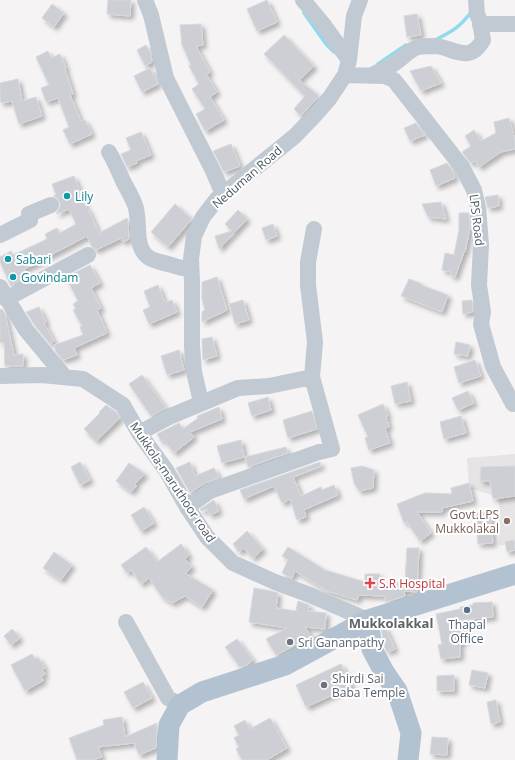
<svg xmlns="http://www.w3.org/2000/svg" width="515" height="760" font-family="'Open Sans',sans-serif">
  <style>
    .education { fill: #e6e4e5 }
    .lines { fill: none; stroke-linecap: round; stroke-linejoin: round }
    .stream { stroke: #90daee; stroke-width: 3.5 }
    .building { fill: #cdcfd5; stroke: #d7d9de; filter: url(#shadow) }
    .minor { stroke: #c1cad2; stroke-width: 16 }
    .major { stroke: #b3c2d1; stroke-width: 21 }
    .culture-dot { fill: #0f9aa8; stroke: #fff; stroke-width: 1.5 }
    .education-dot { fill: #8d6e63; stroke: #fff; stroke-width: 1.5 }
    .health-dot { fill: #e0444e; stroke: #fff; stroke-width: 1.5 }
    .service-dot { fill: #5c6f8a; stroke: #fff; stroke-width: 1.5 }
    .worship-dot { fill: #6b7280; stroke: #fff; stroke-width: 1.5 }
    .labels { text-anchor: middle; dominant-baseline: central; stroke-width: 4; stroke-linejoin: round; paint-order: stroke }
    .street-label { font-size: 12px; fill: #4a5661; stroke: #fff }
    .culture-label { font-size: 12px; fill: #0d838f; stroke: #fff; text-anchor: start }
    .education-label { font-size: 12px; fill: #785e54; stroke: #fff; text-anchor: end }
    .health-label { font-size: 12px; fill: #be3a42; stroke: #fff; text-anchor: start }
    .service-label { font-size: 12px; fill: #4e5e75; stroke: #fff }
    .worship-label { font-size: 12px; fill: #5b616d; stroke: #fff; text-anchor: start }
    .neighbourhood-label { font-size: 13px; font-weight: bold; fill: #5f6368; stroke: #fff }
  </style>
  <defs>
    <filter id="shadow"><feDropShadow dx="3.5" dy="3.5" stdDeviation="2" flood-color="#0004"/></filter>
  </defs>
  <rect width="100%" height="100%" fill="#f5f3f3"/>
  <path class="education" d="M 515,454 L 515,545 L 499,545 L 499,497 L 469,488 L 467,458 Z"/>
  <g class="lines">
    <path class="stream" d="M 304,13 L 326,44 L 334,52
      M 435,40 C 453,31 460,27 472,11
      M 378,64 L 406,45"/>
  </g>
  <path class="building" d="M 108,0 L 131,0 L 130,16 L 107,14 Z
    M 267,0 L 277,22 L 257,31 L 247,9 Z
    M 52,4 L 64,13 L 54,27 L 42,18 Z
    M 417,14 L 421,35 L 407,37 L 404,16 Z
    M 201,24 L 203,45 L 196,46 L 210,72 L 206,74 L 217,92 L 210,97 L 224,120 L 205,131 L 196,114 L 205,109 L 192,89 L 199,84 L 189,66 L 191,65 L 182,45 L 180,25 Z
    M 284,35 L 314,66 L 299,80 L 319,96 L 301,116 L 294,109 L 305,96 L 264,54 Z
    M 146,45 L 151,54 L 152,62 L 145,66 L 137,50 Z
    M 48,51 L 51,58 L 60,54 L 66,68 L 65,69 L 73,94 L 70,95 L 81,121 L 85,120 L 92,134 L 70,144 L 63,130 L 69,127 L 58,98 L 46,102 L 41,88 L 49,85 L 36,57 Z
    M 431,66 L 441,83 L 421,91 L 410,71 Z
    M 150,68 L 158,84 L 142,92 L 134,76 Z
    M 18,79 L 22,101 L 36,97 L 42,116 L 19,124 L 12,101 L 1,103 L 0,98 L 0,83 Z
    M 509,118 L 515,140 L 515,149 L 501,152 L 479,167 L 475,161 L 471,163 L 462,152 L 471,146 L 465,136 L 474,130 L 481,141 L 496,133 L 494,122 Z
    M 416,123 L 425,135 L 410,141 L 404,128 Z
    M 141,132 L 151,155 L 136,161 L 137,163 L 127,167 L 121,154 L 131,150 L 126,138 Z
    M 231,144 L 240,166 L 224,172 L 213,151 Z
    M 447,163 L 452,170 L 455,178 L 436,186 L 430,170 Z
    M 74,176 L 87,210 L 88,209 L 99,233 L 127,218 L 128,221 L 129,239 L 123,242 L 121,238 L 96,250 L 92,247 L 87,236 L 45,258 L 46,259 L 24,269 L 27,277 L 11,286 L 0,262 L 0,257 L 11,251 L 13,255 L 47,239 L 45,234 L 57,228 L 60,233 L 76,224 L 69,209 L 56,214 L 60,207 L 60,202 L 57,198 L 53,196 L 56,195 L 52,184 Z
    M 498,195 L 499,206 L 488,208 L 485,197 Z
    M 441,202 L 446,219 L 428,217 L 422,204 Z
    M 175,204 L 192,219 L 168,247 L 151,232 Z
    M 238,210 L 247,219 L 219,249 L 215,236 L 232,231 L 225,224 Z
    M 459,213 L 469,213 L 470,228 L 465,252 L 464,252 L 455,277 L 450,275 L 451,272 L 442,270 L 445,253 L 454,255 L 459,230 Z
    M 273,224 L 277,236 L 266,240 L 262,228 Z
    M 90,265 L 100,283 L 91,288 L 101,308 L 97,310 L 107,333 L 74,348 L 77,355 L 63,360 L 56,352 L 54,345 L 83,335 L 80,327 L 82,326 L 73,310 L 76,309 L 73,304 L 78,301 L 66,277 Z
    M 217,277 L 227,310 L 202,322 L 202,312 L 205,310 L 202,299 L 202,282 Z
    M 409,279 L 422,284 L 421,285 L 448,295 L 442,312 L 401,296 Z
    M 158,285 L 165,303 L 172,300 L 177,312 L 149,324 L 143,310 L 150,307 L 144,291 Z
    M 243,300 L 249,320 L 235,324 L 229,304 Z
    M 472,300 L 473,312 L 463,314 L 462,301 Z
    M 39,307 L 46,322 L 44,323 L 54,341 L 50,344 L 34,324 L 26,312 Z
    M 2,309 L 5,314 L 14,355 L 23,354 L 23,366 L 5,366 L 4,342 L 0,343 L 0,310 Z
    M 212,337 L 217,356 L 203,360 L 202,339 Z
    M 456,342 L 470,345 L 468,356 L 454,354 Z
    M 179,350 L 184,370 L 167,375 L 161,356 Z
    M 475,360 L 481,376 L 459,383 L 454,367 Z
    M 142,375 L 166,408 L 151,416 L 129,384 Z
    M 407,382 L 411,401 L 395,404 L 391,386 Z
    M 468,391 L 474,403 L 458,410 L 452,398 Z
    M 268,397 L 271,410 L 252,416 L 248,403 Z
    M 383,404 L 388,416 L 386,416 L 389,427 L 385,428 L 390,443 L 369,450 L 365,438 L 368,437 L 358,415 Z
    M 106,405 L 116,412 L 120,418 L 96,441 L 84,429 L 100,413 L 99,412 Z
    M 219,407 L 222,419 L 190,432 L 194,437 L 174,453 L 164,440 L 161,441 L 157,434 L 179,423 L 183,429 L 198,418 L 197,416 Z
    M 312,411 L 317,429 L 288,438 L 283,420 Z
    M 461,416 L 466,433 L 444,439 L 440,422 Z
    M 241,440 L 244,457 L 222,463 L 217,446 Z
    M 286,447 L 288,453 L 248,467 L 245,457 Z
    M 80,462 L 90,480 L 80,485 L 71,467 Z
    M 190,462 L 195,476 L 214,468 L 219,478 L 205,483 L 190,493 L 176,468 Z
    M 320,462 L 321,466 L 293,477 L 301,496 L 321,487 L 322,490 L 334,485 L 338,495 L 304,510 L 306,517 L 297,520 L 290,499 L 282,503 L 274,486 L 244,499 L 240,490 Z
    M 129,463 L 145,474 L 135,484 L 136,486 L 131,492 L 116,481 Z
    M 362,466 L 374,470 L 373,488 L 359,491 L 354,483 L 351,468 Z
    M 515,466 L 515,496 L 493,499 L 490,481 L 480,481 L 481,467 Z
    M 469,483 L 473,501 L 442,508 L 442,512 L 417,512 L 431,533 L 420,541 L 407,522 L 404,523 L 397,504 L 425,493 L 452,494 L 451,488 Z
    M 214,500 L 219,511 L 210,515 L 207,509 L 201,511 L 200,509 Z
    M 144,507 L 154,523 L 141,531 L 131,515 Z
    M 490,512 L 493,543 L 478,544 L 476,513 Z
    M 247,531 L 263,549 L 253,558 L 244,548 L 239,552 L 233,544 Z
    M 514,540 L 515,550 L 507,552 L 505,542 Z
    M 181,544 L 189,555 L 185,559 L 192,567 L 185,573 L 213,590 L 202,607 L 185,596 L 172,603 L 162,597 L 149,578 L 141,584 L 131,570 L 127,573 L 121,565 L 146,547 L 157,562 Z
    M 288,547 L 325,570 L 365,582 L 365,574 L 380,574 L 379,586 L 405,581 L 407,548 L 419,548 L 417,592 L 404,591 L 405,596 L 386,602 L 385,596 L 359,595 L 357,600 L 327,591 L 295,571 L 292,578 L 282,573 L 288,560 L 282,556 Z
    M 54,552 L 72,565 L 61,580 L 43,568 Z
    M 254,588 L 271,591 L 278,593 L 276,608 L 296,611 L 298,601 L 309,605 L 308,611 L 326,613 L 325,629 L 305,627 L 311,637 L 276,655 L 266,639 L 287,628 L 249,622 Z
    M 492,602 L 493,617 L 460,620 L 465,641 L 460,643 L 460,657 L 441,659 L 438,645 L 442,644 L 436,614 L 460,609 L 460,607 L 473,605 L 473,603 Z
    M 385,627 L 395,649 L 387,652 L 384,645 L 381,628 Z
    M 12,629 L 20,638 L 11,645 L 4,636 Z
    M 237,639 L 253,660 L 247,665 L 240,667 L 225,647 Z
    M 32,654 L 35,659 L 38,657 L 45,668 L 42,669 L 45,674 L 41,677 L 44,680 L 25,691 L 11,665 Z
    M 341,664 L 352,686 L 306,707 L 296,685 Z
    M 472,670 L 488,673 L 485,688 L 469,685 Z
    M 454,675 L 454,691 L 437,691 L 437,676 Z
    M 143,682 L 152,698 L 133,708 L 124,692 Z
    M 496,700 L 500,722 L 491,724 L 487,702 Z
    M 122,717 L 125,737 L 157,723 L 156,748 L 139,755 L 134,743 L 98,747 L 102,757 L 93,760 L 77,760 L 69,738 L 104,725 L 103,720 Z
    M 270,718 L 287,748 L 267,760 L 242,760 L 236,749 L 239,747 L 234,738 L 239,735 L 234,726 L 245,720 L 250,729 Z
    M 432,737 L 448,738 L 447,755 L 430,754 Z"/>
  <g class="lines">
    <path class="minor" d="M 145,0 L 151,15 L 166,78 L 213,171 L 223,194
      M 303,0 L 323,24 L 349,60
      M 480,25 L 484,24 L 515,24
      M 345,75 L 385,76 L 394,80 L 462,167 L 474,190 L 478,207 L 481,245 L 479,285 L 483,312 L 481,324 L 493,367 L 513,404
      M 371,76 C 379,71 388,68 395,63 C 403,58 409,49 419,47 C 424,46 432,46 437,46 C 457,50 470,63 483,40 L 480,21 L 477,14 L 476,0
      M 109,152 C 115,162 119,172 124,183 C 128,190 132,197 135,205 C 141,220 133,246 148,257 C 153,261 161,262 168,264 C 177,266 182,270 191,268
      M 0,235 L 30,220 L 29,214 L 51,205
      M 0,287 L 26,330 L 65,377
      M 6,299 L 88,255
      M 0,376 L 42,375 L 83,379 L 123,405 L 139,433 L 166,470 L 187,507 L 207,537 L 233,563 L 275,582 L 310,595 L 368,620
      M 201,402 L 194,372 L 192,346 L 192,282 L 191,259 L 194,236 L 203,217 L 217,199 L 295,136 L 316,114 L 329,99 L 345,75 L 349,60 L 354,16 L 360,0
      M 139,433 L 171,416 L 238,388 L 269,386 L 312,377 L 315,342 L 308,285 L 308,262 L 314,229
      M 187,507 L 210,491 L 319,452 L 332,449 L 312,377
      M 126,622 L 168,698 L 180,705"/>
    <path class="major" d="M 368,620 L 372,649 L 384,672 L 397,691 L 411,733 L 408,760
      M 167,760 L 169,725 L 180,705 L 202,692 L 285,665 L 368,620 L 515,574"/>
  </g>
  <g class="culture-dot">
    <circle cx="67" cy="196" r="4"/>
    <circle cx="8" cy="259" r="4"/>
    <circle cx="13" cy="277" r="4"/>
  </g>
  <circle class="education-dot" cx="507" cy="521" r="4"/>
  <path class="health-dot" d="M368 577h4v4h4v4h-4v4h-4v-4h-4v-4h4z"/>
  <circle class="service-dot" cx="467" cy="610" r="4"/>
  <g class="worship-dot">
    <circle cx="290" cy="642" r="4"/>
    <circle cx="324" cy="685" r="4"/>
  </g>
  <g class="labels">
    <g class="street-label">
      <text transform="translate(247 177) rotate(-41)">Neduman Road</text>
      <text transform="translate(477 220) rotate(83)">LPS Road</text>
      <text transform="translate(173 482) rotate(56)">Mukkola-maruthoor road</text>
    </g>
    <g class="culture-label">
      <text x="75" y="196">Lily</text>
      <text x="16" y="259">Sabari</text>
      <text x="21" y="277">Govindam</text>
    </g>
    <g class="education-label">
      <text x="499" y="514">Govt.LPS<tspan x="499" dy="14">Mukkolakal</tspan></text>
    </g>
    <g class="health-label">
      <text x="379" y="583">S.R Hospital</text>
    </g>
    <g class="service-label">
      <text x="467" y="624">Thapal<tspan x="467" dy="14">Office</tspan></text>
    </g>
    <g class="worship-label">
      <text x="298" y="642">Sri Gananpathy</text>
      <text x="332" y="678">Shirdi Sai<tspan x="332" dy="14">Baba Temple</tspan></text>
    </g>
    <g class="neighbourhood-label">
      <text x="391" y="623">Mukkolakkal</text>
    </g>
  </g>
</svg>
